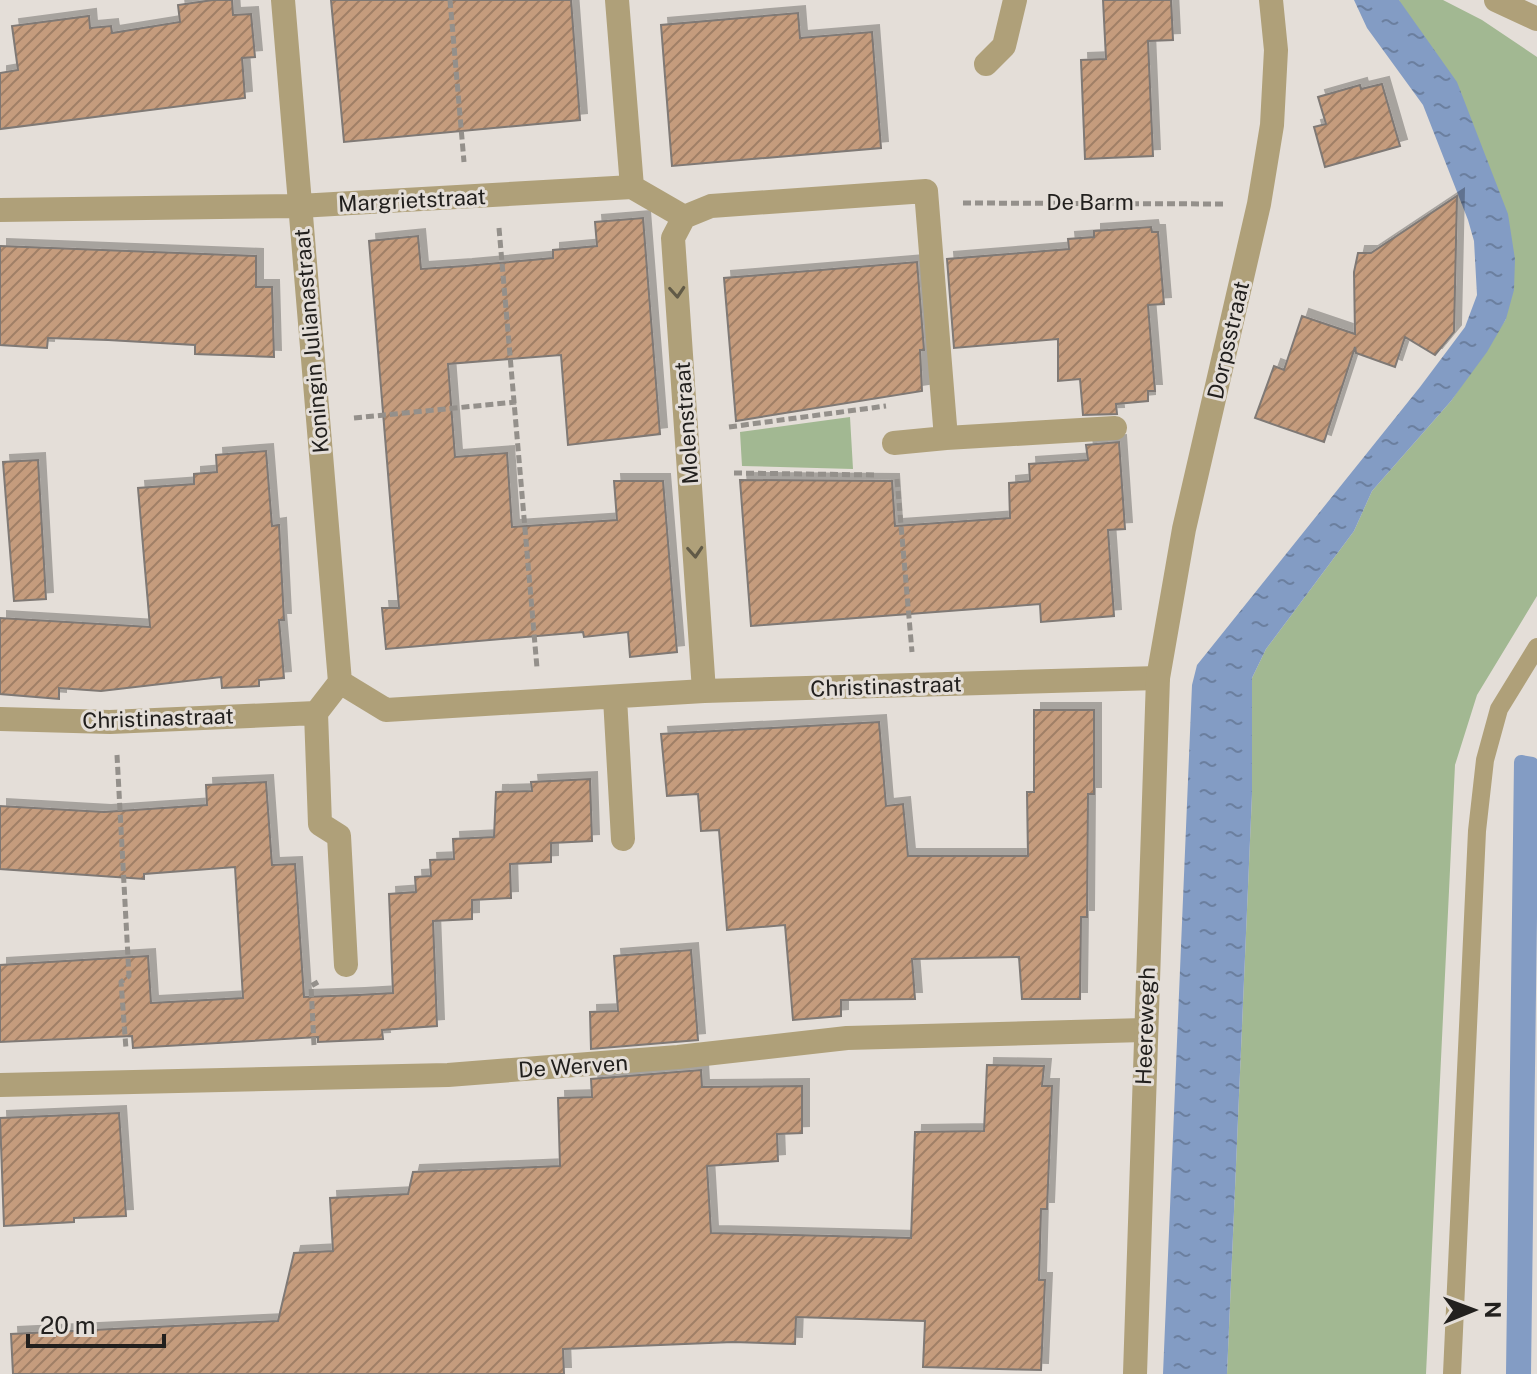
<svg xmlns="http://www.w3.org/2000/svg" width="1537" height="1374" font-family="'Public Sans',sans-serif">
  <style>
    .green { fill: #a2b892 }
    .water { fill: url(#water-ripples) }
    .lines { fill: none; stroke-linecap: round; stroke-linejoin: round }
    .stream { stroke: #839cc4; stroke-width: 14 }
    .building { fill: url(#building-hatch); stroke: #7f7975; stroke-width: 2; filter: url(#shadow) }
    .path { stroke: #94908b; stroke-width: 5; stroke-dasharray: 8 4; stroke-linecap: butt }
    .service { stroke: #afa079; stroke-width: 18 }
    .minor { stroke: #afa079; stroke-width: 24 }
    .tertiary { stroke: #afa079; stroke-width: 24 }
    .oneway { stroke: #615a47 }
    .labels { text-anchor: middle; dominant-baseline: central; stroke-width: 6; stroke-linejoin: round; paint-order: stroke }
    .street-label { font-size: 22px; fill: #22201e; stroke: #e4ded8 }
  </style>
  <defs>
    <pattern id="water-ripples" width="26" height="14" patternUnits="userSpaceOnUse" patternTransform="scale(2)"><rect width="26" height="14" fill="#839cc4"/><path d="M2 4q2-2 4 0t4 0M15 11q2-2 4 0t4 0" fill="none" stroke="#6b7f9f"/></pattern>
    <pattern id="building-hatch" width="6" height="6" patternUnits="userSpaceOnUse" patternTransform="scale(2)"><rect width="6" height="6" fill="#c59c7d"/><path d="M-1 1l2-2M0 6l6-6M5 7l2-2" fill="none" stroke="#a07f66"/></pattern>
    <filter id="shadow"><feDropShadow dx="7" dy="-7" stdDeviation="0" flood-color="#0004"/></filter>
  </defs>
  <rect width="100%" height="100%" fill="#e4ded8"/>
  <path class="green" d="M 1399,0 L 1443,0 L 1482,20 L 1537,57 L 1537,596 L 1477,695 L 1455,765 L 1426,1374 L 1227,1374 L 1252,794 L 1252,678 L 1266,649 L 1354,531 L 1372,491 L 1451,401 L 1506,319 Z
    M 850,417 L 853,469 L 742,466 L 740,432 Z"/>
  <path class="water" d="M 1354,0 L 1399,0 L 1457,82 L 1508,214 L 1515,259 L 1514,290 L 1506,319 L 1487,352 L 1451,401 L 1372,491 L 1354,531 L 1266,649 L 1252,678 L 1252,794 L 1227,1374 L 1163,1374 L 1192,685 L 1197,665 L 1420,387 L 1465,327 L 1477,295 L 1474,241 L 1468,220 L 1423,105 L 1367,28 Z"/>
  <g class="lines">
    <path class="stream" d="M 1513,1374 L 1521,762 L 1532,764 L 1524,1374"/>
  </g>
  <path class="building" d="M 213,0 L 232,0 L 233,15 L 251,14 L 255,57 L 242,58 L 245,98 L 0,129 L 0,73 L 18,70 L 12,26 L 89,16 L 90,28 L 111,26 L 112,33 L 180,22 L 178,5 Z
    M 331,0 L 571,0 L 580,120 L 344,142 Z
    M 1103,0 L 1171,0 L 1173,40 L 1148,41 L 1153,156 L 1085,159 L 1081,60 L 1106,59 Z
    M 798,13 L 800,38 L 872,32 L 881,148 L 672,166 L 661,25 Z
    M 1382,84 L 1400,146 L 1325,167 L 1314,127 L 1326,124 L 1318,97 L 1360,85 L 1361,89 Z
    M 1457,196 L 1454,332 L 1435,355 L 1405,337 L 1395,367 L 1356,353 L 1355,347 L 1324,442 L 1255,418 L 1274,366 L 1284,370 L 1302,316 L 1355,334 L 1354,272 L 1358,253 L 1371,253 Z
    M 643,218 L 660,434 L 568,445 L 561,355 L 448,364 L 455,457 L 507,453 L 512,527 L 617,520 L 614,481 L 663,481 L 677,652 L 630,657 L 628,632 L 584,637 L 583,632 L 386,649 L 382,608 L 399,608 L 369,241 L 418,236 L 421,269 L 465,266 L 553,258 L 553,250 L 597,246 L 595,222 Z
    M 1151,227 L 1152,232 L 1158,232 L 1164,304 L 1148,305 L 1155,391 L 1148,391 L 1148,401 L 1116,404 L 1117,414 L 1083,415 L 1080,379 L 1058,381 L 1058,339 L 954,348 L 947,259 L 1069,249 L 1068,239 L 1094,237 L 1094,231 Z
    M 0,246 L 256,256 L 256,287 L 272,287 L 274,357 L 195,354 L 195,345 L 108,340 L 48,338 L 47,348 L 0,345 Z
    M 917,262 L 924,350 L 920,350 L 922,391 L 736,421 L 724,278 Z
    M 1119,442 L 1125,529 L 1108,530 L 1114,616 L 1041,622 L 1040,604 L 751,626 L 740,480 L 892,481 L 895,526 L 1010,518 L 1009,483 L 1030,481 L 1029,464 L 1088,460 L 1086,445 Z
    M 266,451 L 272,526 L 279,525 L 284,620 L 279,620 L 284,678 L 259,680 L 259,686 L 222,688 L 221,677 L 101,691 L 59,688 L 59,699 L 0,694 L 0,618 L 150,627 L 138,488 L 194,484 L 194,474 L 217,472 L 216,455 Z
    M 38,460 L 46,599 L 14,601 L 3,462 Z
    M 1034,710 L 1094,710 L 1094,794 L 1088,794 L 1087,917 L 1081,917 L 1080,999 L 1022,999 L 1019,957 L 912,959 L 915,999 L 841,1000 L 841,1016 L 793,1020 L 785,925 L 727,930 L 719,830 L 701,831 L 698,794 L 667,796 L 661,734 L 879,722 L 886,806 L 903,804 L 908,856 L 1028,856 L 1027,792 L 1034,792 Z
    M 590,779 L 592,841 L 551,843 L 551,862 L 510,864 L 511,898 L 472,900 L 472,919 L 433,921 L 437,1026 L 382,1030 L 383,1039 L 318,1042 L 318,1037 L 133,1048 L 132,1036 L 0,1042 L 0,965 L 148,956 L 151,1003 L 243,998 L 235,867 L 144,874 L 144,879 L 0,869 L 0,806 L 104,812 L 207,805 L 206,785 L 266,782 L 272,865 L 295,864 L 304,997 L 358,995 L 393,993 L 389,894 L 416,892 L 415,877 L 431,876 L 430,860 L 454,859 L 453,839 L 494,837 L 496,792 L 532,791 L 531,782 Z
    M 691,950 L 698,1040 L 591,1049 L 590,1012 L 618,1011 L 614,956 Z
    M 987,1065 L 1044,1066 L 1042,1086 L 1052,1086 L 1047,1209 L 1041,1209 L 1039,1280 L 1045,1280 L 1041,1370 L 923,1367 L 925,1321 L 796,1317 L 795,1344 L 733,1342 L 563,1349 L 564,1374 L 13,1374 L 11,1334 L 278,1321 L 294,1253 L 333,1251 L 330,1198 L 408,1194 L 413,1172 L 560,1166 L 558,1098 L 592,1097 L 591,1079 L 701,1070 L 702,1087 L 802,1086 L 802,1133 L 777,1134 L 778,1161 L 707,1166 L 711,1233 L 911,1238 L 915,1132 L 984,1131 Z
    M 119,1113 L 126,1216 L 74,1218 L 74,1222 L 4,1226 L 0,1118 Z"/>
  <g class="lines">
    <path class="path" d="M 450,0 L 464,162
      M 963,203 L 1225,204
      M 499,228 L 537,668
      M 354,418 L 516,402
      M 729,427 L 886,406
      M 734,473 L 876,475
      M 897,479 L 912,652
      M 117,755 L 129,976 L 121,982 L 126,1049
      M 314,1045 L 311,986 L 318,982"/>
    <path class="service" d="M 1452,1374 L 1477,831 L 1485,760 L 1499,709 L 1537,647"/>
    <path class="minor" d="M 283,0 L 340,682
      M 617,0 L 632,187
      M 1496,0 L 1537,19
      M 986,64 L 1004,46 L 1015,0
      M 632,187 L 684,217
      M 0,210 L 299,206 L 632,187
      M 684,217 L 711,206 L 926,191 L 946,438 L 1115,428
      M 684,217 L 673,238 L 704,691
      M 894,443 L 946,438
      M 615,698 L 623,839
      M 316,713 L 320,824 L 339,836 L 346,965
      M 0,719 L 110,722 L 316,713 L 340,682 L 386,710 L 704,691 L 1158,678
      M 0,1085 L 448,1075 L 678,1057 L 847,1038 L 1144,1030"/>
    <path class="tertiary" d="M 1135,1374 L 1158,678 L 1184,529 L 1259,204 L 1272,125 L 1276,50 L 1271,0"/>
  </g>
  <defs><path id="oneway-chevron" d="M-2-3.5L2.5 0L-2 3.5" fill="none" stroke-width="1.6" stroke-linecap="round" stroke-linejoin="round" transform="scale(2)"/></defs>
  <g class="oneway">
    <use href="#oneway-chevron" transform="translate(677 292) rotate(86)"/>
    <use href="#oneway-chevron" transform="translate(695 552) rotate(86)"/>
  </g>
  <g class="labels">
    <g class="street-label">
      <text transform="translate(412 200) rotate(-3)">Margrietstraat</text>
      <text x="1090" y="202">De Barm</text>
      <text transform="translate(1228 340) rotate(-77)">Dorpsstraat</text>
      <text transform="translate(311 341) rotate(-95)">Koningin Julianastraat</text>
      <text transform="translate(686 423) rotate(-94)">Molenstraat</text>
      <text transform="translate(886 686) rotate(-2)">Christinastraat</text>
      <text transform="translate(158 718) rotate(-2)">Christinastraat</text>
      <text transform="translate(1145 1026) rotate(-88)">Heerewegh</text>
      <text transform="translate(573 1066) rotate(-4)">De Werven</text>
    </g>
  </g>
  <g transform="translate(1473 1310) rotate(89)" stroke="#e4ded8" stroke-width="6" paint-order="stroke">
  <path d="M0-6L14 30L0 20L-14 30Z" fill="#22201e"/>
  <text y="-12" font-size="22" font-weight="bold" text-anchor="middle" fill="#22201e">N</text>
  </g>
  <path d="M28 1334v12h136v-12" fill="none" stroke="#22201e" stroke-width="4"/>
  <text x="40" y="1334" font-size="24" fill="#22201e" stroke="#e4ded8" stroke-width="6" paint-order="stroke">20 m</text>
</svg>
